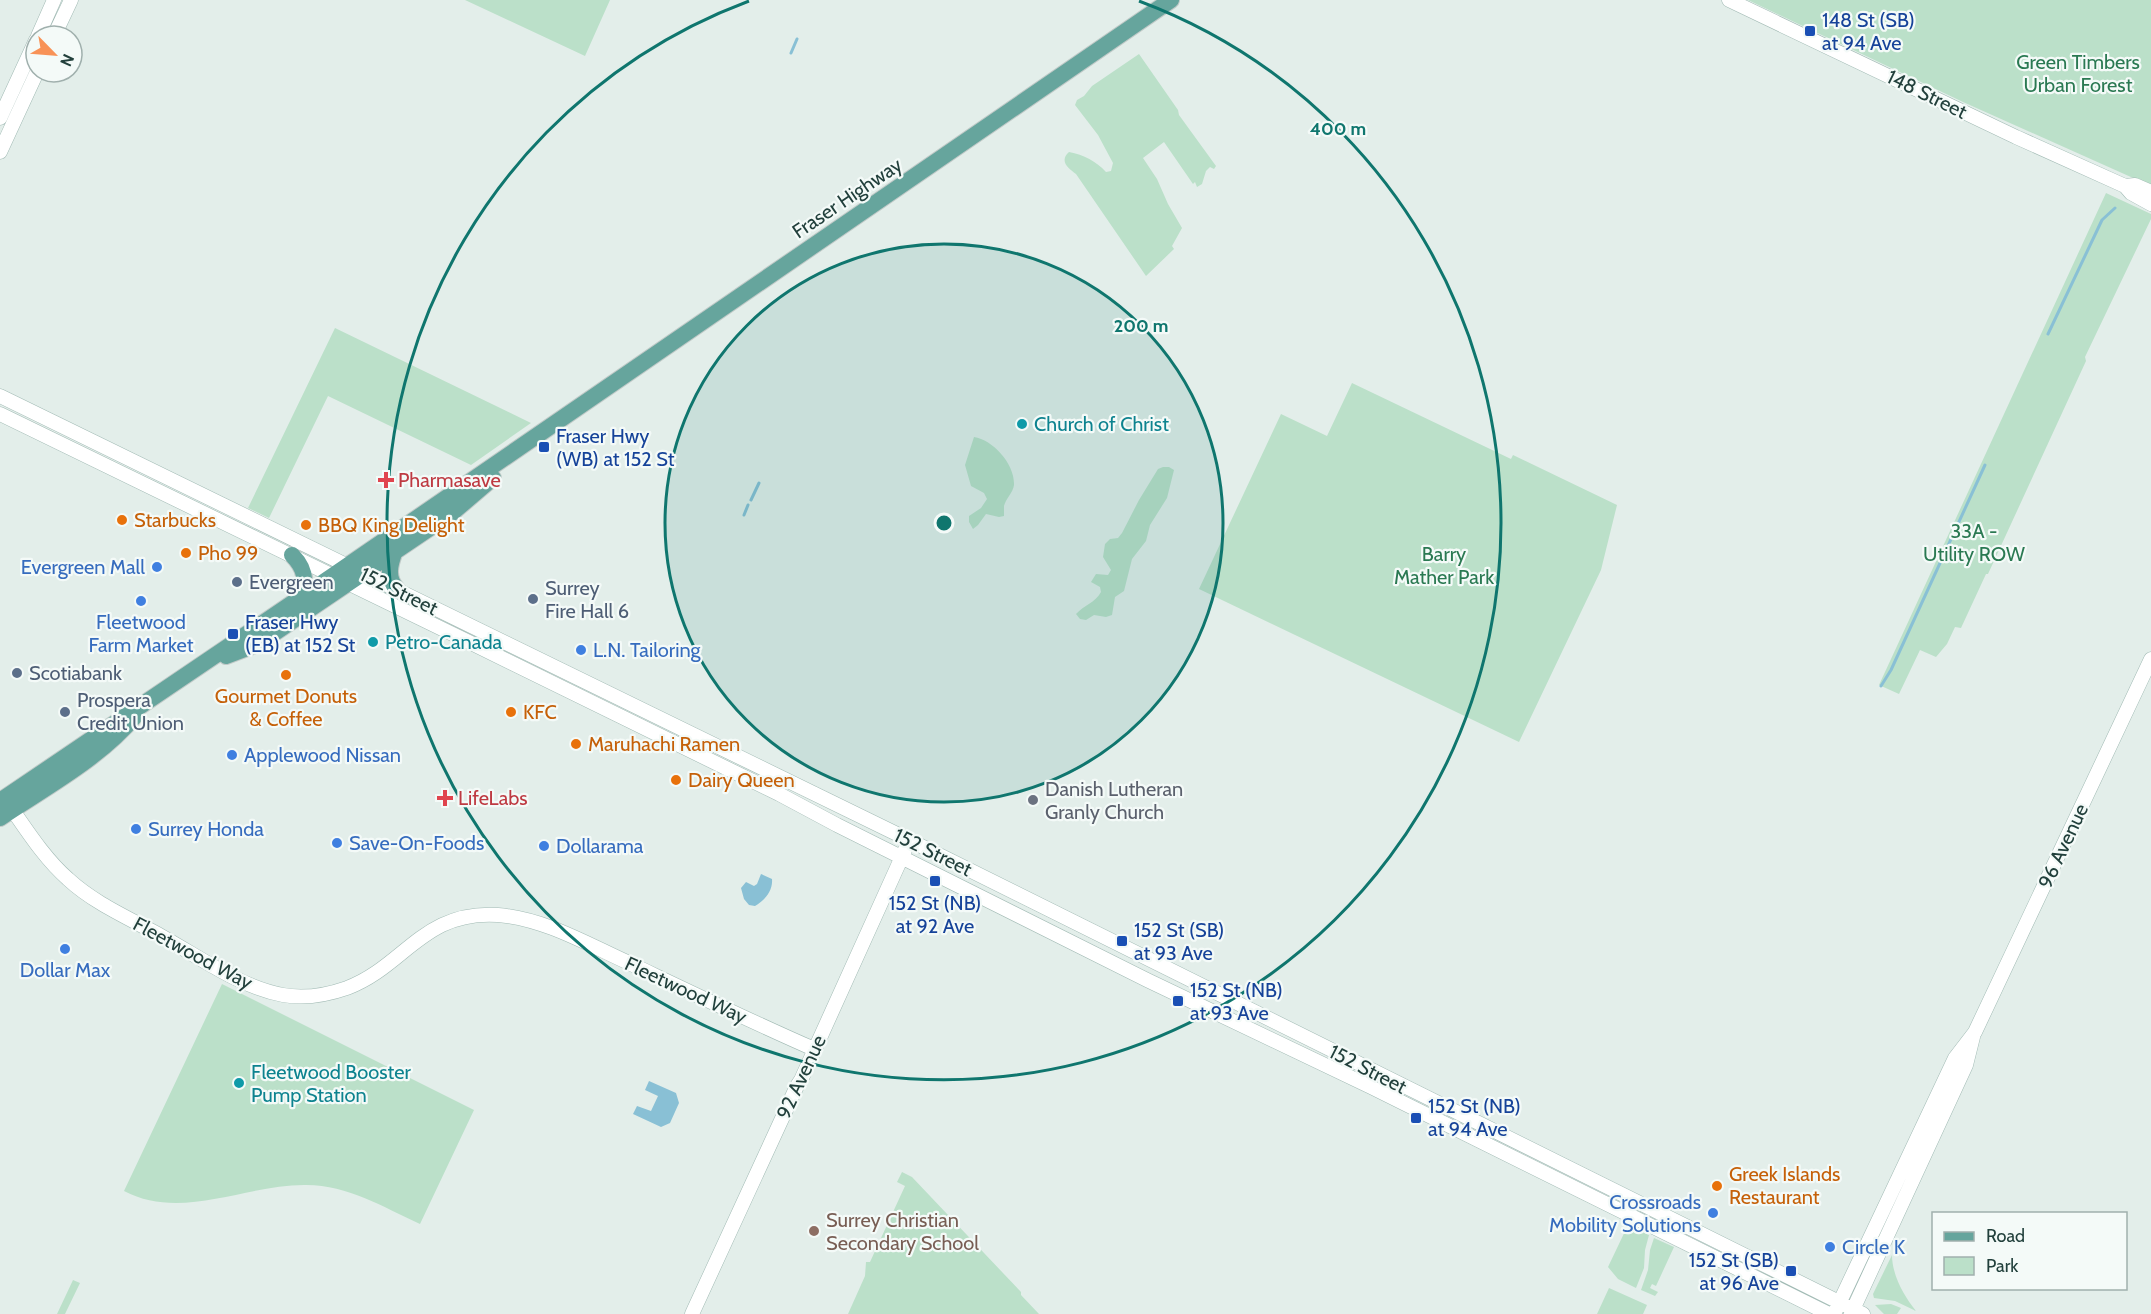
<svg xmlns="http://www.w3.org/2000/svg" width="2151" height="1314" font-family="Cabin,sans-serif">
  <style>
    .green { fill: #bbe0c9 }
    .water { fill: #89c0d5 }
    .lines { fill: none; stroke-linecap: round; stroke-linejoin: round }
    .stream { stroke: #89c0d5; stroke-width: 3 }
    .secondary-casing { stroke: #a1bab4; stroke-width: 15 }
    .primary-casing { stroke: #c1cac8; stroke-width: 18 }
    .secondary { stroke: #fff; stroke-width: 14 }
    .primary { stroke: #66a59d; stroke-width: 16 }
    .ring { fill: none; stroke: #0f766e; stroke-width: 3 }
    .transit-dot { fill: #1a4fb4; stroke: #f4faf8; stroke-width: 2 }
    .culture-dot { fill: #0f9aa8; stroke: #f4faf8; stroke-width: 2 }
    .health-dot { fill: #e0444e; stroke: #f4faf8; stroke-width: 2 }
    .food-dot { fill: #e8710a; stroke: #f4faf8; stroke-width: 2 }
    .shop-dot { fill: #3f7fe0; stroke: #f4faf8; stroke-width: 2 }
    .service-dot { fill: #5c6f8a; stroke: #f4faf8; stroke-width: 2 }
    .worship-dot { fill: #6b7280; stroke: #f4faf8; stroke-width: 2 }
    .education-dot { fill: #8d6e63; stroke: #f4faf8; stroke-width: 2 }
    .labels { text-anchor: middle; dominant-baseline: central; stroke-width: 4.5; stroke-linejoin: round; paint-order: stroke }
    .transit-label { font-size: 20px; fill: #164399; stroke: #f4faf8; text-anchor: start }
    .park-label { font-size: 20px; fill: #2a7952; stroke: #f4faf8 }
    .street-label { font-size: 20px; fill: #22403c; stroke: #f4faf8 }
    .culture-label { font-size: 20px; fill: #0d838f; stroke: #f4faf8; text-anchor: start }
    .health-label { font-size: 20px; fill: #be3a42; stroke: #f4faf8; text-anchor: start }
    .food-label { font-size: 20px; fill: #c56008; stroke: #f4faf8; text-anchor: start }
    .shop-label { font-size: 20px; fill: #366cbe; stroke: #f4faf8; text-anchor: start }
    .service-label { font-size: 20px; fill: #4e5e75; stroke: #f4faf8; text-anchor: start }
    .worship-label { font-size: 20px; fill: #5b616d; stroke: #f4faf8; text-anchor: start }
    .education-label { font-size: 20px; fill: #785e54; stroke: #f4faf8; text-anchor: start }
    .centre { fill: #0f766e; stroke: #f4faf8; stroke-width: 3 }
    .ring-label { font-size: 18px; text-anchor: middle; font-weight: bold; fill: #0f766e; stroke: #f4faf8; stroke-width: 4.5; stroke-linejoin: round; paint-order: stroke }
  </style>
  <rect width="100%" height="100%" fill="#e3eeea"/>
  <path class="green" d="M 465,0 L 610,0 L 585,56 Z
    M 1748,0 L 2151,0 L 2151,186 L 1963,102 Z
    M 1139,54 L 1178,110 L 1179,115 L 1216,166 L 1214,169 L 1210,167 L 1206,171 L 1202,184 L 1197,187 L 1195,182 L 1193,184 L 1164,142 L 1143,158 L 1157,179 L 1168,204 L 1182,228 L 1172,246 L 1174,249 L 1146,276 L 1076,174 C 1068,168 1059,161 1069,152 C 1084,155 1096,161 1106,172 L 1111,171 L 1113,163 L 1098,135 L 1075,105 L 1077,100 L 1084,96 L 1092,86 Z
    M 2106,193 L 2151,214 L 2151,219 L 2085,357 L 2086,361 L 1988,574 L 1986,574 L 1961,628 L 1955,627 L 1947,644 L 1936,657 L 1920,650 L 1899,694 L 1879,685 Z
    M 335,328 L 531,423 L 471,465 L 328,396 L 269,518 L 248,508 Z
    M 1352,383 L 1511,459 L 1513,455 L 1617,505 L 1601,570 L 1519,742 L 1199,589 L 1281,414 L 1327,436 Z
    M 974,437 C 993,440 1015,464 1014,485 C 1013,493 1006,498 1004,506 C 1004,509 1004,513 1004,516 L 999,517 L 986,514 L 978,525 L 973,529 L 969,522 L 969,516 L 981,508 L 987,499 L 984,493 L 971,486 L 965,465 Z
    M 1163,467 L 1169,467 L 1174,470 L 1167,498 L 1150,525 L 1146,541 L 1132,559 L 1124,591 L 1115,597 L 1112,615 L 1106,617 L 1094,615 L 1086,620 L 1080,619 L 1076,614 C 1084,605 1095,603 1101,592 L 1100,587 L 1091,582 L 1096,574 L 1108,575 L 1111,570 L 1103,557 L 1105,544 L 1110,539 L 1118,538 L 1122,533 L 1139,500 L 1158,469 Z
    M 222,984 L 474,1110 L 420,1224 C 383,1207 346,1184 304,1185 C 244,1185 181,1221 124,1191 Z
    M 902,1172 L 912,1177 L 1021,1292 L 1021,1295 L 1039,1314 L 848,1314 L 865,1276 L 866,1262 L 870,1262 L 905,1186 L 897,1182 Z
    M 1628,1225 L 1649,1235 L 1645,1250 L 1644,1268 L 1636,1288 L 1618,1279 L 1608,1267 Z
    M 1654,1238 L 1674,1247 L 1656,1286 L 1652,1284 L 1650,1288 L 1658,1292 L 1655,1296 L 1641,1290 L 1648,1270 L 1650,1250 Z
    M 1892,1255 C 1892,1275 1904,1296 1916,1311 L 1895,1301 L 1874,1298 L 1873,1294 Z
    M 73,1280 L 80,1283 L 65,1314 L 57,1314 Z
    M 1609,1288 L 1647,1305 L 1643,1314 L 1597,1314 Z
    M 1891,1304 L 1901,1308 L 1897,1314 L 1884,1314 L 1875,1305 Z"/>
  <path class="water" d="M 761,874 L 772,879 C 773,891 765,900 755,906 L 749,905 L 744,899 L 741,888 L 746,882 L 754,886 L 757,884 Z
    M 649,1081 L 676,1093 L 679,1103 L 670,1123 L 661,1127 L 633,1114 L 637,1106 L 651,1111 L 658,1096 L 645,1090 Z"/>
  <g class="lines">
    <path class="stream" d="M 791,53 L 797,39
      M 2048,334 L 2102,220 L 2115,208
      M 751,500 L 759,483
      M 744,515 L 748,505
      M 1881,686 L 1891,670 L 1985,465"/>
    <g class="secondary-casing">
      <path id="secondary" d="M 1729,0 L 2016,137 L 2125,186 L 2135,185 L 2151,192
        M 38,36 L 54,0
        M 54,36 L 71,0
        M 0,118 L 36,40
        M 0,152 L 37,72
        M 2125,186 L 2131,193 L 2151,204
        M 0,396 L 899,835 L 1863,1314
        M 0,414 L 469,642 L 779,794 L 837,825 L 1147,980 L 1371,1087 L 1829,1314
        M 7,802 C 26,829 44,858 68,879 C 95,904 131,919 163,937 C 201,958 240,987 283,995 C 305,999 327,995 347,988 C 405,966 423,910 498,915 C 545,919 587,944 629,963 C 690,992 752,1022 814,1049
        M 1836,1310 L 1955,1058 L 1975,1032 L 2151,659
        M 692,1314 L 797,1086 L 801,1080 L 905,850
        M 1851,1314 L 1966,1065 L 1973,1037"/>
    </g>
    <g class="primary-casing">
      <path id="primary" d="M 395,551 C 390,564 386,578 397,589
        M 292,555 C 305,568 308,581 300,598
        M 226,656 L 258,644 L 452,513 L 493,478
        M 0,801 L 334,575 L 1171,0
        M 0,818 C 46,787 99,759 135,716"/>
    </g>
    <use href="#secondary" class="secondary"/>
    <use href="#primary" class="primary"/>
  </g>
  <circle cx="944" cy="523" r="279" fill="#0f766e" fill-opacity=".12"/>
  <g class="ring">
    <circle cx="944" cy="523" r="279"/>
    <path d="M1139 1A557 557 0 1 1 749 1"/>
  </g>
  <g class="transit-dot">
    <rect x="1804" y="25" width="12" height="12" rx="3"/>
    <rect x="538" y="441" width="12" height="12" rx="3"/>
    <rect x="227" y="628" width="12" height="12" rx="3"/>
    <rect x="929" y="875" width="12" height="12" rx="3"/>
    <rect x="1116" y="935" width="12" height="12" rx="3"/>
    <rect x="1172" y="995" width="12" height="12" rx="3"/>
    <rect x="1410" y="1112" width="12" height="12" rx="3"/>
    <rect x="1785" y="1265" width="12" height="12" rx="3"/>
  </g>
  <g class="culture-dot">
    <circle cx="1022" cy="424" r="6"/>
    <circle cx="373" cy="642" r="6"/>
    <circle cx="239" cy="1083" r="6"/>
  </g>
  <g class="health-dot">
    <path d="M383 471h6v6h6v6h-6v6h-6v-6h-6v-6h6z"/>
    <path d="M442 789h6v6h6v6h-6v6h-6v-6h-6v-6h6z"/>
  </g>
  <g class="food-dot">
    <circle cx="122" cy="520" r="6"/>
    <circle cx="306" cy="525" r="6"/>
    <circle cx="186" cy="553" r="6"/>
    <circle cx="286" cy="675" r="6"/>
    <circle cx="511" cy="712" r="6"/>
    <circle cx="576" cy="744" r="6"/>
    <circle cx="676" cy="780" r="6"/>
    <circle cx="1717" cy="1186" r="6"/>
  </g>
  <g class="shop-dot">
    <circle cx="157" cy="567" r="6"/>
    <circle cx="141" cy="601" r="6"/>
    <circle cx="581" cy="650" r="6"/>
    <circle cx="232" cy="755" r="6"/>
    <circle cx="136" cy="829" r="6"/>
    <circle cx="337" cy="843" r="6"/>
    <circle cx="544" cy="846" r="6"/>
    <circle cx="65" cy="949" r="6"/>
    <circle cx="1713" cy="1213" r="6"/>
    <circle cx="1830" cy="1247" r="6"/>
  </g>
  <g class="service-dot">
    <circle cx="237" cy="582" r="6"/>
    <circle cx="533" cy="599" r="6"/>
    <circle cx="17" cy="673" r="6"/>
    <circle cx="65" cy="712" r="6"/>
  </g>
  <circle class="worship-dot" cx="1033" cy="800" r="6"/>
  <circle class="education-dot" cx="814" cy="1231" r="6"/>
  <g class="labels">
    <g class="transit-label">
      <text x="1822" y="20">148 St (SB)<tspan x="1822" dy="23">at 94 Ave</tspan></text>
      <text x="556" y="436">Fraser Hwy<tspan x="556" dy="23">(WB) at 152 St</tspan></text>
      <text x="245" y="622">Fraser Hwy<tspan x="245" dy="23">(EB) at 152 St</tspan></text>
      <text x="935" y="903" text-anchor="middle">152 St (NB)<tspan x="935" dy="23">at 92 Ave</tspan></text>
      <text x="1134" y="930">152 St (SB)<tspan x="1134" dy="23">at 93 Ave</tspan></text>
      <text x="1190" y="990">152 St (NB)<tspan x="1190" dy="23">at 93 Ave</tspan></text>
      <text x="1428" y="1106">152 St (NB)<tspan x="1428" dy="23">at 94 Ave</tspan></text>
      <text x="1779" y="1260" text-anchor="end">152 St (SB)<tspan x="1779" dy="23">at 96 Ave</tspan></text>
    </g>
    <g class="park-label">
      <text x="2078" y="62">Green Timbers<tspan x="2078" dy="23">Urban Forest</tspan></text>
      <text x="1974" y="531">33A -<tspan x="1974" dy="23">Utility ROW</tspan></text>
      <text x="1444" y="554">Barry<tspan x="1444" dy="23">Mather Park</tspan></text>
    </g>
    <g class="street-label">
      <text transform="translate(1927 94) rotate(26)">148 Street</text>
      <text transform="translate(847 198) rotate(-34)">Fraser Highway</text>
      <text transform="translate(399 591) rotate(26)">152 Street</text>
      <text transform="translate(2063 846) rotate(-65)">96 Avenue</text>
      <text transform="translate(933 852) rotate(26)">152 Street</text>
      <text transform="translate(193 953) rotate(28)">Fleetwood Way</text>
      <text transform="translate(686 990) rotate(25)">Fleetwood Way</text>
      <text transform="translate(1368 1069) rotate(27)">152 Street</text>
      <text transform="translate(801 1077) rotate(-65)">92 Avenue</text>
    </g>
    <g class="culture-label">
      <text x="1034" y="424">Church of Christ</text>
      <text x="385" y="642">Petro-Canada</text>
      <text x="251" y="1072">Fleetwood Booster<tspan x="251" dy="23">Pump Station</tspan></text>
    </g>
    <g class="health-label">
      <text x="398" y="480">Pharmasave</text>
      <text x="458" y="798">LifeLabs</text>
    </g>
    <g class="food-label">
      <text x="134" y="520">Starbucks</text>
      <text x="318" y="525">BBQ King Delight</text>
      <text x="198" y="553">Pho 99</text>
      <text x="286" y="696" text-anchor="middle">Gourmet Donuts<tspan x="286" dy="23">&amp; Coffee</tspan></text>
      <text x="523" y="712">KFC</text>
      <text x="588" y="744">Maruhachi Ramen</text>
      <text x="688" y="780">Dairy Queen</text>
      <text x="1729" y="1174">Greek Islands<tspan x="1729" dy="23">Restaurant</tspan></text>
    </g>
    <g class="shop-label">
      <text x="145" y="567" text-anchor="end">Evergreen Mall</text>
      <text x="141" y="622" text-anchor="middle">Fleetwood<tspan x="141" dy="23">Farm Market</tspan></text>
      <text x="593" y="650">L.N. Tailoring</text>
      <text x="244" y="755">Applewood Nissan</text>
      <text x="148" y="829">Surrey Honda</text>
      <text x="349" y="843">Save-On-Foods</text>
      <text x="556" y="846">Dollarama</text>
      <text x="65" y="970" text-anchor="middle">Dollar Max</text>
      <text x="1701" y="1202" text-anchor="end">Crossroads<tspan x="1701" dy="23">Mobility Solutions</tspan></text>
      <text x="1842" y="1247">Circle K</text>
    </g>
    <g class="service-label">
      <text x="249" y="582">Evergreen</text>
      <text x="545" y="588">Surrey<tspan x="545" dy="23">Fire Hall 6</tspan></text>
      <text x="29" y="673">Scotiabank</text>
      <text x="77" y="700">Prospera<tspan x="77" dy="23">Credit Union</tspan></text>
    </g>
    <g class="worship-label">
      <text x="1045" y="789">Danish Lutheran<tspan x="1045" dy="23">Granly Church</tspan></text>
    </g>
    <g class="education-label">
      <text x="826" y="1220">Surrey Christian<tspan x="826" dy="23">Secondary School</tspan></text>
    </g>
  </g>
  <circle cx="944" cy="523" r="9" class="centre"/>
  <g class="ring-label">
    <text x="1338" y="135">400 m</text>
    <text x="1141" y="332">200 m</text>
  </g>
  <rect x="1932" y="1212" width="195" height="78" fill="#f4faf8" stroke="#a0b0ad" stroke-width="1.5"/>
  <rect x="1944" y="1232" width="30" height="9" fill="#66a59d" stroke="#a0b0ad" stroke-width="1.5"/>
  <text x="1986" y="1242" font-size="18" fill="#22403c">Road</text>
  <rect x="1944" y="1257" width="30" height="18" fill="#bbe0c9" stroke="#a0b0ad" stroke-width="1.5"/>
  <text x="1986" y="1272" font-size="18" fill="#22403c">Park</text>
  <g transform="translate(54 54) rotate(115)"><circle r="28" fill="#f4faf8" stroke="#a0b0ad" stroke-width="1.5"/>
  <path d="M0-4.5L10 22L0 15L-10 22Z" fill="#f89257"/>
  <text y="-9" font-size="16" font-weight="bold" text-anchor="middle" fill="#22403c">N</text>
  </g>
</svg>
